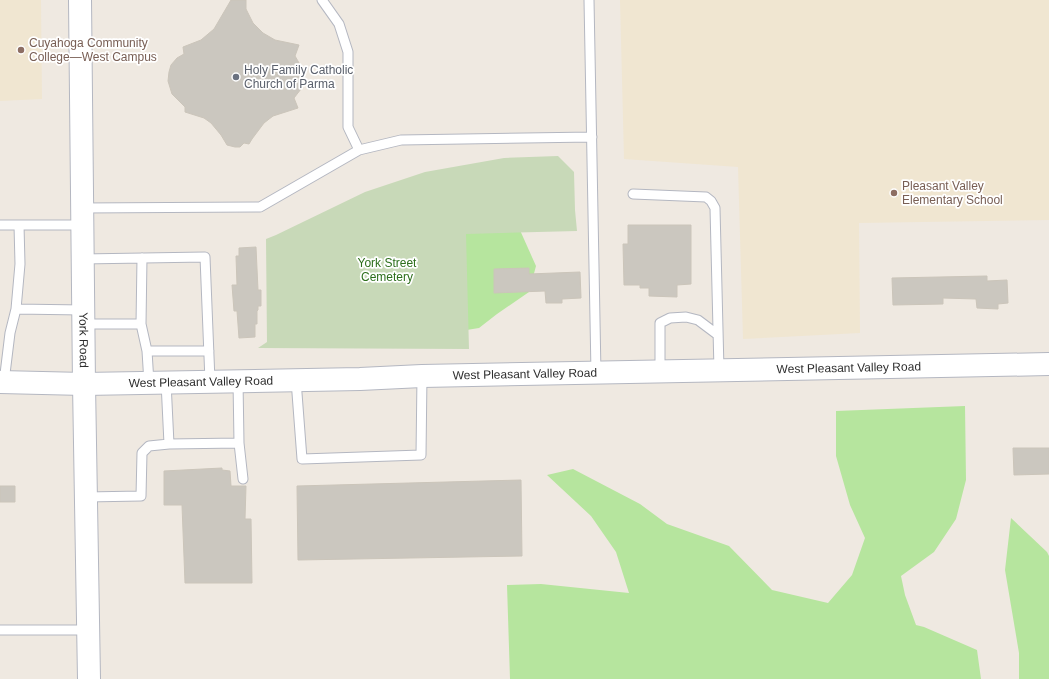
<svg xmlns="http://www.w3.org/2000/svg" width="1049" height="679" font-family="Arial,sans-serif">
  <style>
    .education { fill: #f0e6d1 }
    .green { fill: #b6e59e }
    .cemetery { fill: #c8d9b8 }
    .building { fill: #cbc7bf; stroke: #cbc5ba }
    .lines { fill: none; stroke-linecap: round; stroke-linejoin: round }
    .lane-casing { stroke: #b4b7c1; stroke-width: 11 }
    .secondary-casing { stroke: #b4b7c1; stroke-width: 24 }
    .lane { stroke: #fff; stroke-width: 9 }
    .secondary { stroke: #fff; stroke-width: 22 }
    .education-dot { fill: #8d6e63; stroke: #fff; stroke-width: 1.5 }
    .worship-dot { fill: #6b7280; stroke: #fff; stroke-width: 1.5 }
    .labels { text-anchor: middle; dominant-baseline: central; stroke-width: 3.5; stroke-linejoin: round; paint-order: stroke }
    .education-label { font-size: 12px; fill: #785e54; stroke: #fff; text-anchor: start }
    .worship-label { font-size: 12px; fill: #5b616d; stroke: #fff; text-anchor: start }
    .park-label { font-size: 12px; fill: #2c6e1b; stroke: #fff }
    .street-label { font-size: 12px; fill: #2e2e2e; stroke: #fff }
  </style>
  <rect width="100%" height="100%" fill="#efe9e1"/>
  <path class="education" d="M 0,0 L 41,0 L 42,99 L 0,101 Z
    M 620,0 L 1049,0 L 1049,220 L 859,223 L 860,333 L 743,339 L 738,167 L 624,159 Z"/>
  <path class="green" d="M 515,219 L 536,266 L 529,292 L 497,314 L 479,328 L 448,333 L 311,251 Z
    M 965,406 L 966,480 L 956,519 L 934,552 L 901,576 L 905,595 L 916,625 L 924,627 L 977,650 L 981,679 L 510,679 L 507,585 L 541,584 L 629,593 L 616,552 L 591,516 L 547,475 L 573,469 L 640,504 L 667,524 L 729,546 L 772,590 L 828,603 L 852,575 L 865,538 L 850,505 L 836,456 L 836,411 Z
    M 1011,518 L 1047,552 L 1049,556 L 1049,679 L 1019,679 L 1019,653 L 1005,570 Z"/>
  <path class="cemetery" d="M 558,156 L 574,172 L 575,210 L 577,231 L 466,234 L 469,349 L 258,348 L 267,342 L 266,239 L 276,235 L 365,192 L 425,172 L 504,158 Z"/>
  <path class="building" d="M 231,0 L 246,0 L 246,9 L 253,23 L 263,33 L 275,40 L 299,45 L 295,56 L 302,68 L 303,74 L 301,89 L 294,98 L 298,108 L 273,116 L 264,123 L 252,139 L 249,144 L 244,143 L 240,147 L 235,147 L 227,145 L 221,135 L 211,123 L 204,118 L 185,112 L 185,107 L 172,94 L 168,81 L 169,72 L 171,65 L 177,58 L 184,54 L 183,47 L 201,40 L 214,29 Z
    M 628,225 L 691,225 L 691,284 L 677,285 L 677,297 L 649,296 L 649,288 L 640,288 L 640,285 L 624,285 L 623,244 L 628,244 Z
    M 256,247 L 258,290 L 261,290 L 261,306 L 258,306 L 258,310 L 257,311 L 257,324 L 255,324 L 255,337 L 239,338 L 237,311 L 234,311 L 232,285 L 237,285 L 236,256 L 239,256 L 239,248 Z
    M 529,268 L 529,274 L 580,272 L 581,298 L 562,299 L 562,303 L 546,303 L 545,291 L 494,293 L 494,269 Z
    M 987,276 L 987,281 L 1007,280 L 1008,303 L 998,304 L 998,309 L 977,308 L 976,299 L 943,298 L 943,304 L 893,305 L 892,278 Z
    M 1013,448 L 1049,448 L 1049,474 L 1014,475 Z
    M 222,468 L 222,470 L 230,471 L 231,486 L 246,486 L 245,519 L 251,519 L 252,583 L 185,583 L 182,505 L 164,505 L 164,471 Z
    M 521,480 L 522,556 L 298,560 L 297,486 Z
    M 0,486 L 15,486 L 15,502 L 0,502 Z"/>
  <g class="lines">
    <g class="lane-casing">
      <path id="lane" d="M 322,0 L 339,24 L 348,52 L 348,127 L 359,150
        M 589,0 L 596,373
        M 633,194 L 706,197 L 711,201 L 715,208 L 719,370
        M 82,208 L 260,207 L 359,150 L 401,140 L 592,137
        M 0,225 L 82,225
        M 82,259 L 205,257 L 210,381
        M 16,309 L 83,310
        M 83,324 L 141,324 L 142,258
        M 141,324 L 147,351 L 149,383
        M 147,351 L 209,351
        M 660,371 L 660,323 L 670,318 L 686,317 L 698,320 L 718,335
        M 296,380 L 302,459 L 421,455 L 422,376
        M 4,382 L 10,333 L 16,309 L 20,264 L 19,225
        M 166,382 L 169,444 L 239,443 L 238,381
        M 239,443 L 243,479
        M 86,497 L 141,496 L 142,453 L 149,446 L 169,444
        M 0,630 L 88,630"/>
    </g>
    <g class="secondary-casing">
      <g id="secondary">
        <path id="s1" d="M 80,0 L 84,384 L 89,679"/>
        <path id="s2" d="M 0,382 L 84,384 L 360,379 L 422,376 L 1049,364"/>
      </g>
    </g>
    <use href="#lane" class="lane"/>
    <use href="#secondary" class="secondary"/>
  </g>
  <g class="education-dot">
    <circle cx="21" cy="50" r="4"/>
    <circle cx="894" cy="193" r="4"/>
  </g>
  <circle class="worship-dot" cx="236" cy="77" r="4"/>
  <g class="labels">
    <g class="education-label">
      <text x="29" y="43">Cuyahoga Community<tspan x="29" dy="14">College—West Campus</tspan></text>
      <text x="902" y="186">Pleasant Valley<tspan x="902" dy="14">Elementary School</tspan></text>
    </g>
    <g class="worship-label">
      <text x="244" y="70">Holy Family Catholic<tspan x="244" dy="14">Church of Parma</tspan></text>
    </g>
    <g class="park-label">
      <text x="387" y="263">York Street<tspan x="387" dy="14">Cemetery</tspan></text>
    </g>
    <g class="street-label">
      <text stroke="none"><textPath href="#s1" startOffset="340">York Road</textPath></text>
      <text stroke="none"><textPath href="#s2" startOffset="849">West Pleasant Valley Road</textPath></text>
      <text stroke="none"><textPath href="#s2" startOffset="525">West Pleasant Valley Road</textPath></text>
      <text stroke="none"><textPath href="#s2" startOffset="201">West Pleasant Valley Road</textPath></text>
    </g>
  </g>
</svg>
